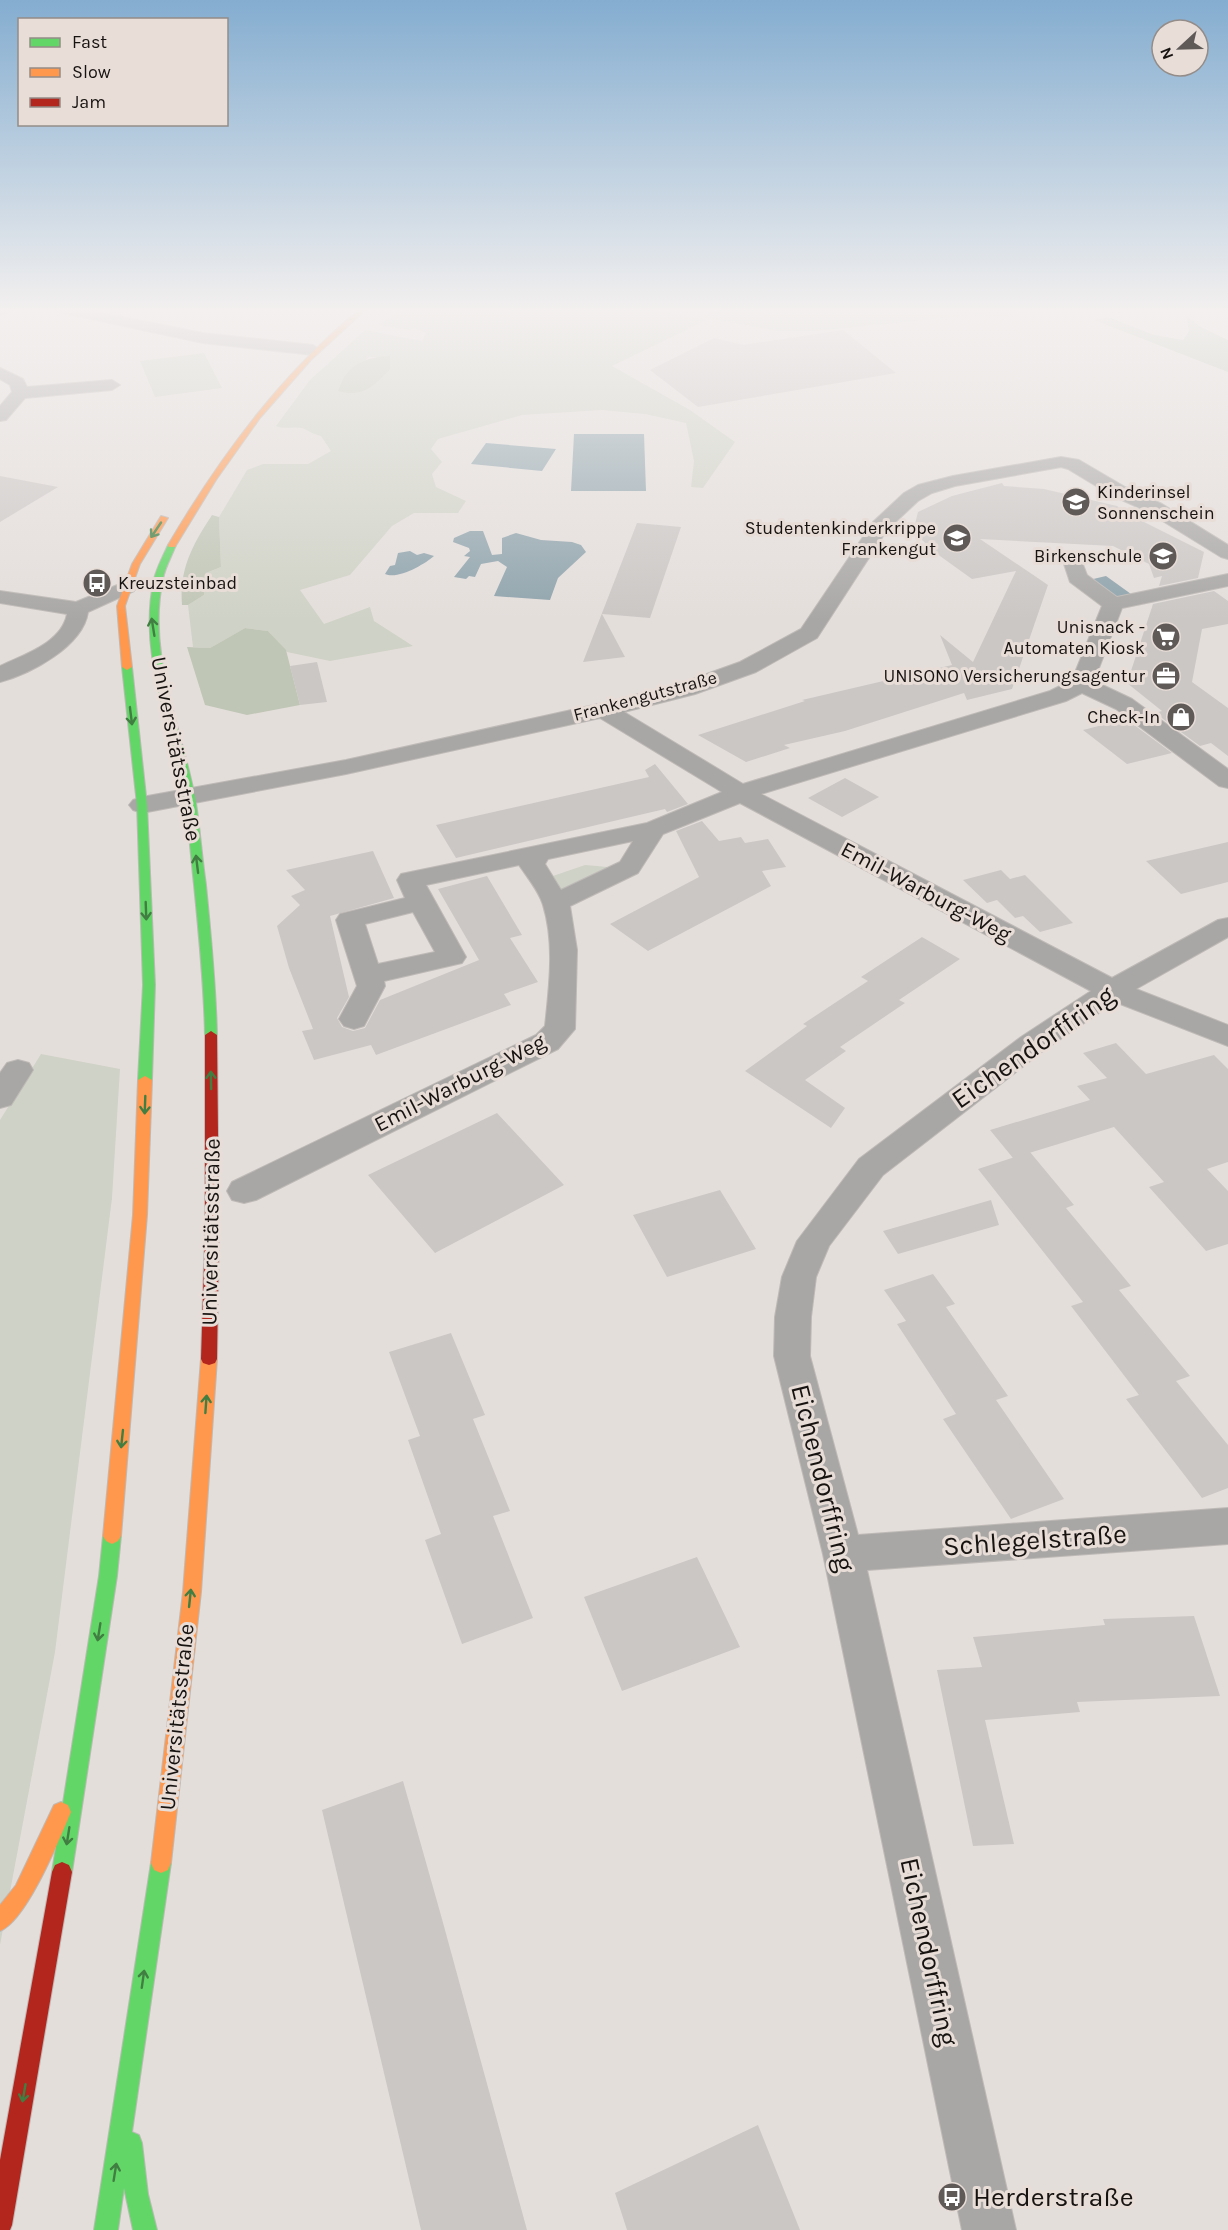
<svg xmlns="http://www.w3.org/2000/svg" width="1228" height="2230" font-family="Karla,sans-serif">
  <style>
    .green { fill: #cfd2c6; fill-rule: evenodd }
    .forest { fill: #c0c6b6 }
    .water { fill: #8fa3ac }
    .building { fill: #cbc7c5 }
    .lines { fill: none; stroke-linecap: round; stroke-linejoin: round }
    .street-casing { stroke: #bebab7; stroke-width: 2 }
    .fast-casing { stroke: #bebab7; stroke-width: 2 }
    .slow-casing { stroke: #bebab7; stroke-width: 2 }
    .jam-casing { stroke: #bebab7; stroke-width: 2 }
    .street { fill: #a9a7a5; fill-rule: evenodd }
    .fast { fill: #63d668; fill-rule: evenodd }
    .slow { fill: #ff974d; fill-rule: evenodd }
    .jam { fill: #b3261e; fill-rule: evenodd }
    .oneway { stroke: #417e41 }
    .labels { text-anchor: middle; dominant-baseline: central; stroke-width: 6; stroke-linejoin: round; paint-order: stroke }
    .far-poi-label { font-size: 18px; fill: #171311; stroke: #e8ddd7; text-anchor: end }
    .far-street-label { font-size: 18px; fill: #171311; stroke: #e8ddd7 }
    .street-label { font-size: 22px; fill: #171311; stroke: #e8ddd7 }
    .near-street-label { font-size: 27px; fill: #171311; stroke: #e8ddd7 }
    .near-poi-label { font-size: 27px; fill: #171311; stroke: #e8ddd7; text-anchor: start }
  </style>
  <rect width="100%" height="100%" fill="#e4dedb"/>
  <path class="green" d="M 406,308 L 642,308 L 707,320 L 612,366 L 690,410 L 735,442 L 703,488 L 691,487 L 694,461 L 686,423 L 645,414 L 602,410 L 522,415 L 438,439 L 431,449 L 442,462 L 432,474 L 436,487 L 466,501 L 458,513 L 414,513 L 392,526 L 350,575 L 300,590 L 324,624 L 370,607 L 374,621 L 413,646 L 330,661 L 287,652 L 268,631 L 245,628 L 210,648 L 193,647 L 188,605 L 204,595 L 206,573 L 221,567 L 219,517 L 247,470 L 263,464 L 308,464 L 331,451 L 321,436 C 313,434 309,431 302,428 C 293,426 285,430 276,426 L 310,380 L 365,330 L 422,341 L 426,333 L 414,328 L 410,330 L 378,325 ZM 369,357 L 390,357 L 338,391 L 341,382 Z
    M 716,308 L 1034,308 L 1001,317 L 974,315 L 815,331 L 778,331 L 702,317 Z
    M 204,353 L 222,388 L 155,397 L 140,361 Z
    M 585,865 L 608,867 L 592,878 L 563,891 L 550,877 Z
    M 41,1054 L 120,1069 L 112,1198 L 55,1652 L 0,1945 L 0,1120 Z"/>
  <path class="forest" d="M 1186,315 L 1199,326 L 1228,340 L 1228,372 L 1094,320 L 1108,317 L 1154,335 L 1183,340 L 1189,331 Z
    M 390,356 L 390,369 C 374,386 363,398 338,391 C 346,365 365,357 390,356 Z
    M 212,515 L 219,517 L 221,567 L 206,573 L 204,595 L 188,605 L 182,605 C 179,569 193,544 212,515 Z
    M 245,628 L 268,631 L 286,650 L 300,705 L 247,715 L 205,705 L 187,647 L 210,648 Z"/>
  <path class="water" d="M 574,434 L 644,434 L 646,491 L 571,491 Z
    M 486,443 L 556,449 L 542,471 L 471,464 Z
    M 470,531 L 483,531 L 492,555 L 502,554 L 502,538 L 516,533 L 541,540 L 572,542 L 581,545 L 586,552 L 558,578 L 550,600 L 494,596 L 507,567 L 498,561 L 481,564 L 475,577 L 469,576 L 466,579 L 454,577 L 470,557 L 464,556 L 470,551 L 469,548 L 453,542 L 454,538 Z
    M 410,551 L 417,555 L 424,553 L 434,556 C 425,564 398,580 385,574 L 390,566 L 395,565 L 398,553 Z
    M 1106,576 L 1131,594 L 1115,597 L 1089,580 Z"/>
  <path class="building" d="M 843,330 L 896,373 L 698,407 L 650,370 L 714,338 L 743,345 Z
    M 0,476 L 58,487 L 0,522 Z
    M 1002,483 L 1004,486 L 1044,489 L 1117,506 L 1132,516 L 1204,552 L 1198,578 L 1159,586 L 1162,576 L 1154,578 L 1149,564 L 1113,546 L 980,539 L 1048,585 L 1012,689 L 967,700 L 964,693 L 845,731 L 784,745 L 790,748 L 746,762 L 698,735 L 805,701 L 802,700 L 952,665 L 940,635 L 973,662 L 1016,571 L 972,579 L 940,556 L 913,532 L 918,512 L 952,496 Z
    M 637,523 L 681,527 L 650,618 L 602,614 L 625,657 L 583,662 Z
    M 1214,591 L 1228,601 L 1228,624 L 1202,629 L 1192,682 L 1228,708 L 1228,756 L 1211,743 L 1200,746 L 1155,713 L 1162,711 L 1127,683 L 1153,604 Z
    M 317,662 L 327,702 L 300,705 L 290,666 Z
    M 1126,719 L 1172,753 L 1127,764 L 1083,730 Z
    M 655,764 L 688,804 L 667,812 L 665,809 L 456,858 L 436,825 L 649,777 L 645,770 Z
    M 845,778 L 879,797 L 842,817 L 808,798 Z
    M 702,821 L 719,841 L 741,837 L 745,843 L 768,839 L 786,867 L 762,871 L 771,886 L 648,951 L 610,924 L 699,877 L 676,831 Z
    M 1228,842 L 1228,882 L 1181,894 L 1146,861 Z
    M 373,851 L 394,898 L 330,916 L 349,997 L 337,1018 L 342,1027 L 353,1031 L 365,1028 L 380,1000 L 479,960 L 438,889 L 487,876 L 522,935 L 510,938 L 538,982 L 504,994 L 511,1005 L 376,1055 L 371,1045 L 314,1060 L 302,1031 L 313,1029 L 289,968 L 277,926 L 300,905 L 291,896 L 305,890 L 286,870 Z
    M 1001,870 L 1010,879 L 1025,875 L 1073,923 L 1040,932 L 1023,916 L 1015,918 L 997,900 L 987,903 L 963,880 Z
    M 922,937 L 960,959 L 899,1000 L 905,1003 L 840,1047 L 846,1051 L 805,1080 L 845,1108 L 831,1128 L 745,1071 L 807,1026 L 803,1024 L 868,981 L 861,977 Z
    M 1116,1043 L 1146,1074 L 1214,1055 L 1228,1069 L 1228,1162 L 1207,1169 L 1228,1191 L 1228,1244 L 1206,1251 L 1149,1187 L 1164,1182 L 1114,1127 L 1013,1158 L 990,1130 L 1090,1100 L 1077,1086 L 1107,1078 L 1083,1053 Z
    M 497,1113 L 564,1185 L 435,1253 L 368,1175 Z
    M 1030,1152 L 1074,1205 L 1066,1208 L 1131,1286 L 1119,1290 L 1190,1376 L 1176,1381 L 1228,1445 L 1228,1488 L 1202,1498 L 1126,1399 L 1139,1395 L 1071,1306 L 1083,1302 L 978,1169 Z
    M 720,1190 L 756,1249 L 667,1277 L 633,1215 Z
    M 991,1200 L 999,1225 L 898,1254 L 883,1231 Z
    M 933,1274 L 955,1304 L 946,1307 L 1008,1396 L 996,1400 L 1064,1499 L 1011,1519 L 943,1419 L 956,1414 L 897,1324 L 906,1321 L 884,1290 Z
    M 451,1333 L 485,1415 L 473,1419 L 510,1511 L 493,1516 L 533,1618 L 462,1644 L 425,1540 L 441,1534 L 408,1440 L 420,1436 L 389,1352 Z
    M 697,1557 L 740,1647 L 622,1691 L 584,1597 Z
    M 1194,1616 L 1220,1696 L 1077,1702 L 1080,1712 L 985,1720 L 1014,1844 L 973,1846 L 937,1670 L 982,1667 L 973,1637 L 1105,1625 L 1103,1619 Z
    M 403,1781 L 442,1919 L 527,2230 L 421,2230 L 322,1810 Z
    M 758,2125 L 800,2230 L 627,2230 L 615,2193 Z"/>
  <g class="lines">
    <g class="street-casing">
      <path id="street" d="M 0,308 L 16,308 L 14,311 L 0,315 Z
        M 51,308 L 78,308 L 203,333 L 313,345 L 321,350 L 313,355 L 203,343 L 58,312 Z
        M 0,368 L 23,379 L 27,387 L 112,380 L 120,385 L 112,390 L 25,398 L 6,420 L 0,421 L 0,406 L 12,392 L 10,385 L 0,379 Z
        M 1061,457 L 1079,460 L 1125,487 L 1162,504 L 1228,545 L 1228,559 L 1221,557 L 1148,512 L 1111,495 L 1068,469 L 1061,467 L 955,486 L 932,493 L 918,501 L 887,530 L 817,638 L 756,672 L 695,694 L 624,712 L 743,784 L 1050,691 L 1072,680 L 1102,606 L 1070,582 L 1063,561 L 1066,557 L 1080,557 L 1087,575 L 1117,597 L 1228,574 L 1228,586 L 1122,608 L 1094,681 L 1132,699 L 1228,769 L 1228,788 L 1219,786 L 1116,709 L 1082,693 L 1066,701 L 761,794 L 1112,978 L 1218,920 L 1228,918 L 1228,937 L 1136,989 L 1228,1025 L 1228,1046 L 1115,1002 L 1043,1051 L 883,1175 L 829,1246 L 816,1277 L 811,1317 L 810,1356 L 858,1535 L 1228,1508 L 1228,1544 L 867,1570 L 1016,2230 L 962,2230 L 823,1554 L 774,1356 L 775,1317 L 782,1277 L 797,1241 L 859,1159 L 1021,1037 L 1091,991 L 740,803 L 663,834 L 638,873 L 570,906 L 577,950 L 575,1029 L 558,1049 L 256,1200 L 244,1203 L 232,1200 L 227,1191 L 232,1182 L 536,1035 L 545,1026 C 549,987 555,944 543,905 C 539,891 527,877 519,865 L 426,885 L 466,957 L 462,963 L 384,981 L 385,986 L 364,1026 L 354,1029 L 344,1026 L 339,1019 L 357,986 L 336,920 L 340,914 L 405,898 L 397,880 L 401,874 L 647,823 L 722,792 L 600,718 L 346,774 L 142,813 L 133,810 L 129,805 L 133,800 L 142,797 L 346,760 L 603,703 L 679,684 L 740,662 L 801,629 L 873,522 L 904,493 L 918,485 L 953,476 ZM 633,841 L 620,862 L 561,890 L 545,864 L 548,859 ZM 413,912 L 435,952 L 378,964 L 365,924 Z
        M 127,581 L 134,583 L 137,587 L 134,591 L 88,612 C 83,646 31,674 0,682 L 0,666 C 23,655 62,643 67,614 L 0,603 L 0,591 L 76,602 Z
        M 18,1060 L 29,1063 L 33,1070 L 11,1105 L 0,1108 L 0,1073 L 7,1063 Z"/>
    </g>
    <g class="fast-casing">
      <path id="fast" d="M 172,542 L 176,545 C 172,556 165,567 163,579 C 146,656 183,728 196,803 C 200,830 202,857 206,885 C 211,935 216,985 217,1035 L 211,1039 L 205,1035 C 204,985 199,935 194,885 C 191,857 189,830 185,803 C 173,728 137,656 154,579 C 157,567 163,556 168,545 Z
        M 127,664 L 132,667 L 147,805 L 155,985 L 152,1080 L 145,1084 L 138,1080 L 143,985 L 137,805 L 122,667 Z
        M 112,1528 L 118,1531 L 121,1536 L 117,1576 L 72,1872 L 69,1879 L 62,1882 L 55,1879 L 52,1872 L 99,1576 L 103,1536 L 106,1531 Z
        M 161,1853 L 168,1856 L 171,1863 L 132,2132 L 139,2135 L 142,2143 L 148,2194 L 157,2230 L 133,2230 L 124,2188 L 118,2230 L 94,2230 L 151,1863 L 154,1856 Z"/>
    </g>
    <g class="slow-casing">
      <path id="slow" d="M 361,308 L 368,308 L 311,360 L 260,418 L 216,480 L 175,547 L 169,547 L 168,545 C 221,455 281,374 361,308 Z
        M 161,516 L 168,518 L 140,564 L 125,606 L 132,667 L 127,670 L 122,667 L 117,606 L 132,564 Z
        M 145,1076 L 152,1080 L 147,1215 L 121,1536 L 118,1541 L 112,1544 L 106,1541 L 103,1536 L 133,1215 L 138,1080 Z
        M 209,1353 L 215,1355 L 217,1359 L 201,1592 L 171,1863 L 168,1870 L 161,1873 L 154,1870 L 151,1863 L 183,1592 L 201,1359 L 203,1355 Z
        M 61,1802 L 68,1805 L 71,1812 C 59,1840 27,1920 0,1931 L 0,1905 L 16,1885 L 54,1805 Z"/>
    </g>
    <g class="jam-casing">
      <path id="jam" d="M 211,1031 L 217,1035 L 219,1232 L 217,1359 L 215,1363 L 209,1365 L 203,1363 L 201,1359 L 205,1232 L 205,1035 Z
        M 62,1862 L 69,1865 L 72,1872 L 12,2225 L 10,2230 L 0,2230 L 0,2160 L 52,1872 L 55,1865 Z"/>
    </g>
    <use href="#street" class="street"/>
    <use href="#fast" class="fast"/>
    <use href="#slow" class="slow"/>
    <use href="#jam" class="jam"/>
  </g>
  <defs><path id="oneway-shaft" d="M-6 0H5M1.5-3L5.5 0L1.5 3" fill="none" stroke-width="1.6" stroke-linecap="round" stroke-linejoin="round" transform="scale(1.5)"/></defs>
  <g class="oneway">
    <use href="#oneway-shaft" transform="translate(156 530) rotate(124)"/>
    <use href="#oneway-shaft" transform="translate(153 627) rotate(-99)"/>
    <use href="#oneway-shaft" transform="translate(131 716) rotate(83)"/>
    <use href="#oneway-shaft" transform="translate(197 864) rotate(-97)"/>
    <use href="#oneway-shaft" transform="translate(146 911) rotate(88)"/>
    <use href="#oneway-shaft" transform="translate(211 1080) rotate(-91)"/>
    <use href="#oneway-shaft" transform="translate(145 1105) rotate(92)"/>
    <use href="#oneway-shaft" transform="translate(206 1404) rotate(-86)"/>
    <use href="#oneway-shaft" transform="translate(122 1439) rotate(96)"/>
    <use href="#oneway-shaft" transform="translate(190 1598) rotate(-84)"/>
    <use href="#oneway-shaft" transform="translate(99 1632) rotate(99)"/>
    <use href="#oneway-shaft" transform="translate(68 1836) rotate(99)"/>
    <use href="#oneway-shaft" transform="translate(143 1979) rotate(-82)"/>
    <use href="#oneway-shaft" transform="translate(24 2093) rotate(100)"/>
    <use href="#oneway-shaft" transform="translate(115 2172) rotate(-81)"/>
  </g>
  <linearGradient id="sky" x2="0" y2="1"><stop stop-color="#84add0"/><stop offset="0.5" stop-color="#f3f0ef"/><stop offset="1" stop-color="#f3f0ef" stop-opacity="0"/></linearGradient>
  <rect width="1228" height="620" fill="url(#sky)"/>
  <defs>
    <g id="school-disc" transform="scale(1.5)"><circle r="9.5" fill="#5f5a58" stroke="#e8ddd7"/><path d="M0-5L7-2L0 1L-7-2ZM-4 1L0 2.5L4 1V4Q0 6-4 4Z" fill="#fff"/></g>
    <g id="bus-disc" transform="scale(1.5)"><circle r="9.5" fill="#5f5a58" stroke="#e8ddd7"/><path d="M-5-6H5V4H4V6H2V4H-2V6H-4V4H-5ZM-3.5-4V0h7V-4ZM-3.5 1.2v1.5H-2V1.2ZM2 1.2v1.5H3.5V1.2Z" fill="#fff"/></g>
    <g id="supermarket-disc" transform="scale(1.5)"><circle r="9.5" fill="#5f5a58" stroke="#e8ddd7"/><path d="M-6-5.5h2.5l.6 2H6L4.5 2H-2.5L-4.4-4H-6ZM-1.5 3.2a1.3 1.3 0 1 0 .1 0ZM3 3.2a1.3 1.3 0 1 0 .1 0Z" fill="#fff"/></g>
    <g id="office-disc" transform="scale(1.5)"><circle r="9.5" fill="#5f5a58" stroke="#e8ddd7"/><path d="M-6-3h4V-5.5h4V-3h4V5H-6ZM-1-4.5V-3h2v-1.5ZM-6 0V1H6V0Z" fill="#fff"/></g>
    <g id="shop-disc" transform="scale(1.5)"><circle r="9.5" fill="#5f5a58" stroke="#e8ddd7"/><path d="M-5-2.5h2.3a2.7 3.5 0 0 1 5.4 0H5L5.5 6h-11ZM-1.5-2.5h3a1.5 2.3 0 0 0-3 0Z" fill="#fff"/></g>
  </defs>
  <g fill-rule="evenodd">
    <use href="#school-disc" x="1076" y="502"/>
    <use href="#school-disc" x="957" y="538"/>
    <use href="#school-disc" x="1163" y="556"/>
    <use href="#bus-disc" x="97" y="583"/>
    <use href="#supermarket-disc" x="1166" y="637"/>
    <use href="#office-disc" x="1166" y="676"/>
    <use href="#shop-disc" x="1181" y="717"/>
    <use href="#bus-disc" x="952" y="2197"/>
  </g>
  <g class="labels">
    <g class="far-poi-label">
      <text x="1097" y="492" text-anchor="start">Kinderinsel<tspan x="1097" dy="21">Sonnenschein</tspan></text>
      <text x="936" y="528">Studentenkinderkrippe<tspan x="936" dy="21">Frankengut</tspan></text>
      <text x="1142" y="556">Birkenschule</text>
      <text x="118" y="583" text-anchor="start">Kreuzsteinbad</text>
      <text x="1145" y="627">Unisnack -<tspan x="1145" dy="21">Automaten Kiosk</tspan></text>
      <text x="1145" y="676">UNISONO Versicherungsagentur</text>
      <text x="1160" y="717">Check-In</text>
    </g>
    <g class="far-street-label">
      <text transform="translate(645 696) rotate(-15)">Frankengutstraße</text>
    </g>
    <g class="street-label">
      <text transform="translate(176 749) rotate(79)">Universitätsstraße</text>
      <text transform="translate(926 892) rotate(28)">Emil-Warburg-Weg</text>
      <text transform="translate(460 1083) rotate(-27)">Emil-Warburg-Weg</text>
      <text transform="translate(211 1232) rotate(-89)">Universitätsstraße</text>
      <text transform="translate(177 1717) rotate(-84)">Universitätsstraße</text>
    </g>
    <g class="near-street-label">
      <text transform="translate(1033 1047) rotate(-35)">Eichendorffring</text>
      <text transform="translate(823 1478) rotate(76)">Eichendorffring</text>
      <text transform="translate(1035 1540) rotate(-4)">Schlegelstraße</text>
      <text transform="translate(929 1952) rotate(78)">Eichendorffring</text>
    </g>
    <g class="near-poi-label">
      <text x="973" y="2197">Herderstraße</text>
    </g>
  </g>
  <rect x="18" y="18" width="210" height="108" fill="#e8ddd7" stroke="#948c88" stroke-width="1.5"/>
  <rect x="30" y="38" width="30" height="9" fill="#63d668" stroke="#948c88" stroke-width="1.5"/>
  <text x="72" y="48" font-size="18" fill="#171311">Fast</text>
  <rect x="30" y="68" width="30" height="9" fill="#ff974d" stroke="#948c88" stroke-width="1.5"/>
  <text x="72" y="78" font-size="18" fill="#171311">Slow</text>
  <rect x="30" y="98" width="30" height="9" fill="#b3261e" stroke="#948c88" stroke-width="1.5"/>
  <text x="72" y="108" font-size="18" fill="#171311">Jam</text>
  <g transform="translate(1180 48) rotate(248)"><circle r="28" fill="#e8ddd7" stroke="#948c88" stroke-width="1.5"/>
  <path d="M0-4.5L10 22L0 15L-10 22Z" fill="#5f5a58"/>
  <text y="-9" font-size="16" font-weight="bold" text-anchor="middle" fill="#171311">N</text>
  </g>
</svg>
